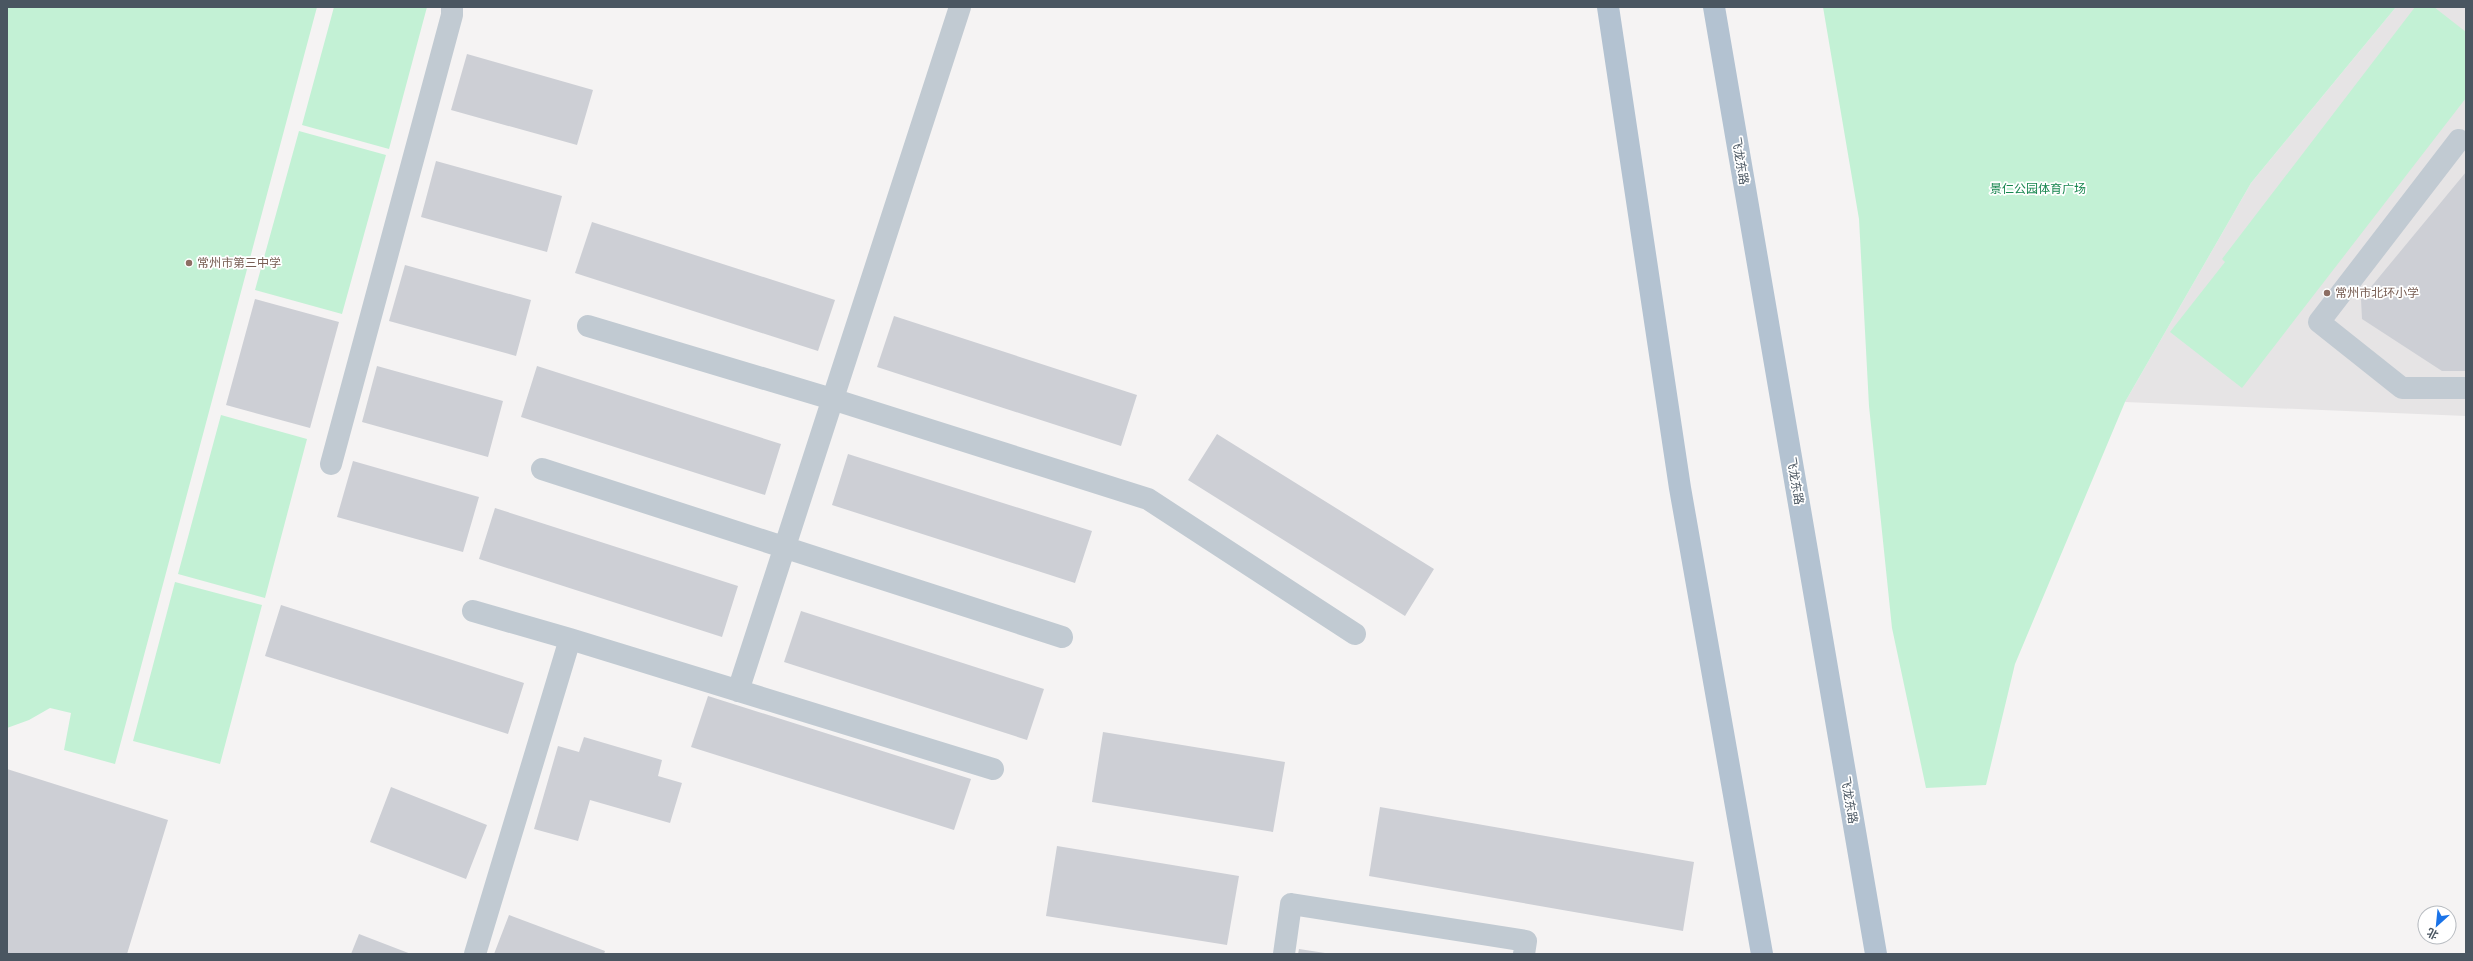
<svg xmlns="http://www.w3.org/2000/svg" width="2473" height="961" font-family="'Fira Sans Condensed','Noto Sans SC',sans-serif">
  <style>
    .education { fill: #e6e4e5 }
    .green { fill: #c3f1d5 }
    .building { fill: #cdcfd5 }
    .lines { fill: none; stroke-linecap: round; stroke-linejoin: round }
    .minor { stroke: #c1cad2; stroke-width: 22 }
    .major { stroke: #b3c2d1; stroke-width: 22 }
    .education-dot { fill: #8d6e63; stroke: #fff; stroke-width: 1.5 }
    .labels { text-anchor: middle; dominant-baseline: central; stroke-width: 3.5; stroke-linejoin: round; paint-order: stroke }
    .street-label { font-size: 12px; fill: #4a5661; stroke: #fff }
    .park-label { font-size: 12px; fill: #17864f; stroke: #fff }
    .education-label { font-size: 12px; fill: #785e54; stroke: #fff; text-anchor: start }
  </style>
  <rect width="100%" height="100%" fill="#f5f3f3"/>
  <path class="education" d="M 2396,7 L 2466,7 L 2466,416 L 2125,402 L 2251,183 Z"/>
  <path class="green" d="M 7,7 L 317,7 L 115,764 L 64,750 L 71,713 L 50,708 L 29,720 L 7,728 Z
    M 334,7 L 427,7 L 389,149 L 302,125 Z
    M 1823,7 L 2396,7 L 2251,183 L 2125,402 L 2015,664 L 1986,785 L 1926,788 L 1892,628 L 1869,406 L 1859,219 Z
    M 2415,7 L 2434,7 L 2466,32 L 2466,98 L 2242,388 L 2170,332 L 2225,262 L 2222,259 Z
    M 299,131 L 386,155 L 342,314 L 255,290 Z
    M 221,415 L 307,439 L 265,598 L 178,574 Z
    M 175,582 L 262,605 L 220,764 L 133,741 Z"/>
  <path class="building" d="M 467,54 L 593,90 L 577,145 L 451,110 Z
    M 436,161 L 562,196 L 547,252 L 421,217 Z
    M 2466,172 L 2466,371 L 2442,371 L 2362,319 L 2361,299 Z
    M 592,222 L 835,300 L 818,351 L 575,273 Z
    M 405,265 L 531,300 L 516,356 L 389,321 Z
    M 255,299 L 339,322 L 310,428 L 226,405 Z
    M 894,316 L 1137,395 L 1121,446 L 877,367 Z
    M 377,366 L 503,401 L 488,457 L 362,422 Z
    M 537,366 L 781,444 L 765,495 L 521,417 Z
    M 1217,434 L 1434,569 L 1405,616 L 1188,480 Z
    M 848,454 L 1092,531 L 1075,583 L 832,505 Z
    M 353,461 L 479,497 L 463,552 L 337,517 Z
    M 495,508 L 738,586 L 722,637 L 479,559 Z
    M 281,605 L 524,683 L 508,734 L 265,656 Z
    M 801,611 L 1044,689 L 1027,740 L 784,662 Z
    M 708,696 L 971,779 L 954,830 L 691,747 Z
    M 1103,732 L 1285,762 L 1273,832 L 1092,802 Z
    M 584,737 L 662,760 L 658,776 L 682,783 L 670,823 L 590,800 L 578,841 L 534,829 L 558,746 L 579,752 Z
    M 7,769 L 168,820 L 127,954 L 7,954 Z
    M 391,787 L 487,825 L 466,879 L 370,842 Z
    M 1380,807 L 1694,862 L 1683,931 L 1369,876 Z
    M 1057,846 L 1239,876 L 1227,945 L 1046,916 Z
    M 509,915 L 605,951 L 604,954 L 494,954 Z
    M 359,934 L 411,954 L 351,954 Z
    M 1299,949 L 1325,953 L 1325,954 L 1298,954 Z"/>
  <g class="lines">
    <path class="minor" d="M 2459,140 L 2319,322 L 2402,388 L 2466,388
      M 588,326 L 832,399 L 1148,499 L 1355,634
      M 331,464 L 452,15 L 452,7
      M 542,469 L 1062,637
      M 473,611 L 570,639 L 993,769
      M 738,691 L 960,7
      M 475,954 L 570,639
      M 1284,954 L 1291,904 L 1526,941 L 1524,954"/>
    <path class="major" d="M 1608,7 L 1680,488 L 1762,954
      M 1714,7 L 1876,954"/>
  </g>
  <g class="education-dot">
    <circle cx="189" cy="263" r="4"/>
    <circle cx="2327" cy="293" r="4"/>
  </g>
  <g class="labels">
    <g class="street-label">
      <text transform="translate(1740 161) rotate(80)">飞龙东路</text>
      <text transform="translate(1795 481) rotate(80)">飞龙东路</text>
      <text transform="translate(1849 800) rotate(80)">飞龙东路</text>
    </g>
    <g class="park-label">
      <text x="2038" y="189">景仁公园体育广场</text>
    </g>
    <g class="education-label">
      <text x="197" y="263">常州市第三中学</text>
      <text x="2335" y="293">常州市北环小学</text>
    </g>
  </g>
  <rect width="2473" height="961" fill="none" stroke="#4a5661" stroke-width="16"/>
  <g transform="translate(2437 925) rotate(207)"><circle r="19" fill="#ffffff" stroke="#b7bbc0"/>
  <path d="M0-3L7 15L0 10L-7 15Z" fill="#1a73e8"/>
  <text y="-6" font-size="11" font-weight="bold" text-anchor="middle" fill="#4a5661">北</text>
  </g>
</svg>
